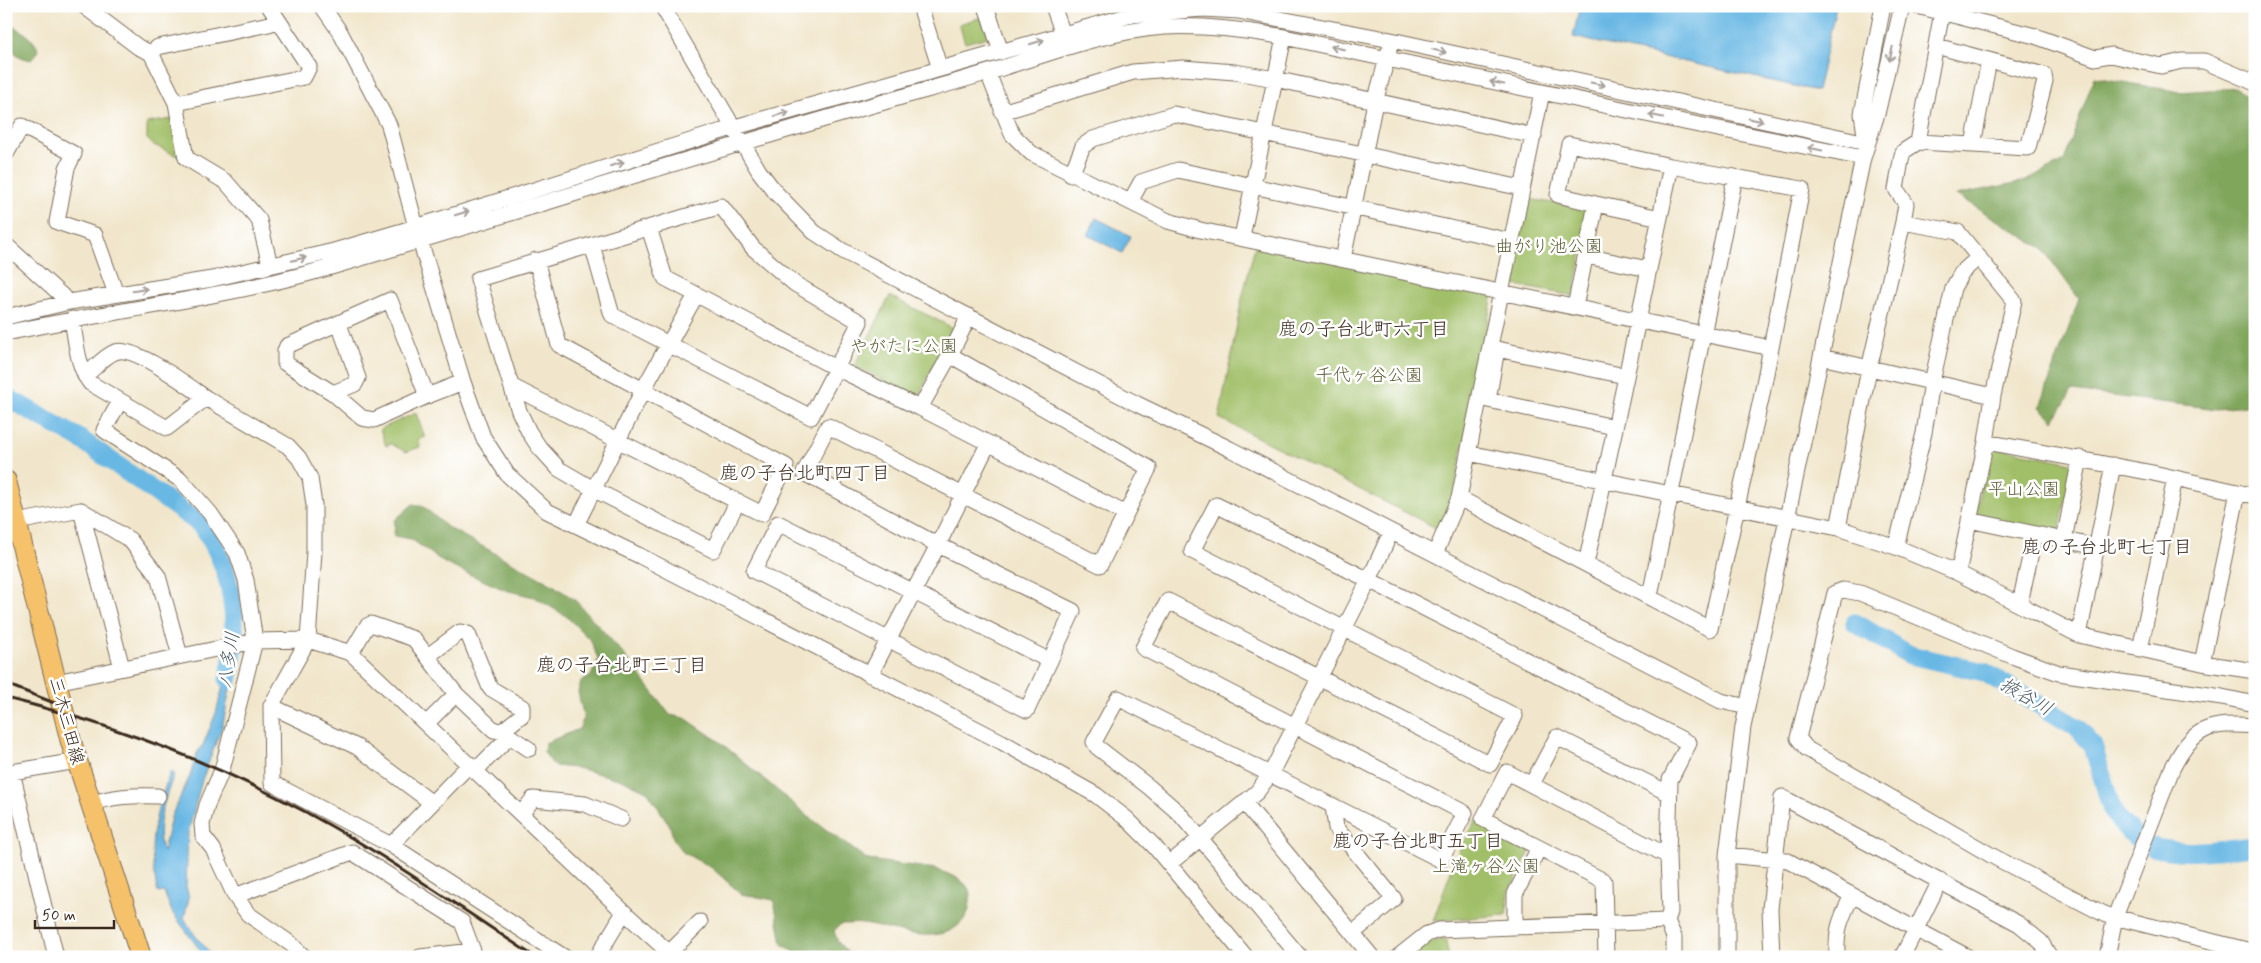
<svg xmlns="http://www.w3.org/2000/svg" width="2261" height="963" font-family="Mynerve,'Klee One',sans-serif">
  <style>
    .green { fill: #a1bf67; stroke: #6e7442 }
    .forest { fill: #80a65c; stroke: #5e683d }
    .water { fill: #69b8e4; stroke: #527181 }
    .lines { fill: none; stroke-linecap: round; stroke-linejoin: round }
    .river { stroke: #69b8e4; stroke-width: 19 }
    .minor-casing { stroke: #7b6c5b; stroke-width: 17 }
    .major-casing { stroke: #7b6c5b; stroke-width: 22 }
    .minor { stroke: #fff; stroke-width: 15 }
    .major { stroke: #f5c16b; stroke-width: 20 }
    .rail { stroke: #3b2a1e; stroke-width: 3 }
    .oneway { stroke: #a79f9a }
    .labels { text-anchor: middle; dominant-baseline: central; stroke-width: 5; stroke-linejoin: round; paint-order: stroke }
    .park-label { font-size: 18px; fill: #5f5e38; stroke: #fff }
    .street-label { font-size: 18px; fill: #3b2a1e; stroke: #fff }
    .neighbourhood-label { font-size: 19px; fill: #3b2a1e; stroke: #fff }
    .water-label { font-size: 19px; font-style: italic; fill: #4b5c63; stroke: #fff }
  </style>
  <rect width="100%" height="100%" fill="#fff"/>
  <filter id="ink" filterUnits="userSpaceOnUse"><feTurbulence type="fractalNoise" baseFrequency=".02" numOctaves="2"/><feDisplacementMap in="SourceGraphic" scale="10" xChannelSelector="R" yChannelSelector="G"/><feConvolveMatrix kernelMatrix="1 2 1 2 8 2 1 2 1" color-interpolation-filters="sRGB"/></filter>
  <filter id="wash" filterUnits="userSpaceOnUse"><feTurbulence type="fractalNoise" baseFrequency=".0096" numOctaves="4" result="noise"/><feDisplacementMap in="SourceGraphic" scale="20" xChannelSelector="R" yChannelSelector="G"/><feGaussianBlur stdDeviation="1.12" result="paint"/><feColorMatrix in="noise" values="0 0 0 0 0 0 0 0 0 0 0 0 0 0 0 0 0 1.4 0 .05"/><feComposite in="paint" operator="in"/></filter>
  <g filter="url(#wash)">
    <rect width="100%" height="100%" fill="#f1e6cb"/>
    <path class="green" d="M 982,17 L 988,37 L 965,43 L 959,24 Z
      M 172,119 L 179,157 L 152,144 L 147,139 L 147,123 Z
      M 1523,198 L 1590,209 L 1574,296 L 1508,284 Z
      M 1255,246 L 1493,294 L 1454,492 L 1440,530 L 1219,418 L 1242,298 Z
      M 890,296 L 953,328 L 917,398 L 854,366 Z
      M 416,413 L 425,437 L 419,439 L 420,447 L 406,452 L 391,444 L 386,446 L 380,429 Z
      M 1989,446 L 2073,463 L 2059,533 L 1975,516 Z
      M 1476,820 L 1532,848 L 1509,892 L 1506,915 L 1433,921 L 1455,859 Z
      M 1445,938 L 1449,957 L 1411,957 L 1428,943 Z"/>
    <path class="forest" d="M 6,23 C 22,31 32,35 39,51 L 31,60 L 20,57 L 6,45 Z
      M 2094,77 L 2180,92 L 2237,88 L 2255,105 L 2255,405 L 2217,409 L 2072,391 L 2054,420 L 2040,407 L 2079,299 L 2042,248 L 1956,195 L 2026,181 L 2064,161 Z
      M 413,504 L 423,506 L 447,527 L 553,585 L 575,600 L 623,653 L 670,715 L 685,718 L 720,742 L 809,817 L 868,860 L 936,869 L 958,878 L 966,885 L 971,893 C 970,899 970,907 968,912 C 950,952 895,929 864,924 C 857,923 849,924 841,924 L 834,931 L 838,942 L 852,957 L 798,957 L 792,950 L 782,944 L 774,900 L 741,894 L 712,868 L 684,853 L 673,838 L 670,826 L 648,792 L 626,781 L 577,768 L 554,766 L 544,752 L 545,743 L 579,729 L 584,718 L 578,692 L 581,682 L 591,676 L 598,659 L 591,641 L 566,616 L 534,597 L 505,590 L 446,564 L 411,539 L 394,536 L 395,520 Z"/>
    <path class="water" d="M 1580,6 L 1836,6 L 1817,91 L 1573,37 Z
      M 1096,218 L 1131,236 L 1122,253 L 1088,235 Z
      M 231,655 L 236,658 L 223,724 L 202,780 L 188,833 L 186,886 L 189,898 L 184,918 L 194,934 L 213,957 L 205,957 L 172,912 L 164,892 L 158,893 C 146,843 154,819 170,772 L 174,774 C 166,797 153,828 163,852 L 171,817 L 190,776 L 197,753 L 203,745 L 216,713 Z"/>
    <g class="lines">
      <path class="river" d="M 6,397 L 79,438 L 200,524 C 234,568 241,627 228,680
        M 1855,623 L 1910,655 L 1984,672 L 2078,728 L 2093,746 L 2112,810 L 2121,823 L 2138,839
        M 2153,847 C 2187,856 2220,849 2255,846"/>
    </g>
  </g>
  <g filter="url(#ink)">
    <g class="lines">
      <g class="minor-casing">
        <path id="minor" d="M 84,6 L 138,47 L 151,53 L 176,103 L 186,158 L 226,182 L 259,220 L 270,265
          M 322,6 L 340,32 L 389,125 L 416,227 L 463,382 L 483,437 L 507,474 L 547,511 L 640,556 L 1002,742 L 1096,795 L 1127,819 L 1154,846 L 1246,957
          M 662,6 L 759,171 L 776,193 L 814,232 L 843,251 L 1137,404 L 1230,449 L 1721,701 L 1747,707
          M 920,6 L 940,69
          M 986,6 L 1001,52
          M 1053,6 L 1063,34
          M 1917,6 L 2035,36 L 2095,58 L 2111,55 L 2161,66 L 2182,61 L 2204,61 L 2255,83
          M 151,53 L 158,47 L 269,24 L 278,20
          M 988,73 L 1012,134 L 1031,153 L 1168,221 L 1200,230 L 1771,348
          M 176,103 L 304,77 L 309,67 L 269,6
          M 1002,112 L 1133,72 L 1183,68 L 1235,72 L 1275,79 L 1534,136
          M 1866,142 L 1862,114 L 1883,6
          M 1918,142 L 2028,148 L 2045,81 L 2044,75 L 1936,46
          M 1973,145 L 1989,60
          M 6,154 L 22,126 L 74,154 L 67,168 L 57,222 L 95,235 L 116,294
          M 1071,175 L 1083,146 L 1093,139 L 1174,114 L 1522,188
          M 1130,202 L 1141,182 L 1178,170 L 1511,241
          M 1596,204 L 1660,218
          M 1903,222 L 1906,204 L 1896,189 L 1902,155 L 1904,151 L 1918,142 L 1942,12
          M 649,228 L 665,278 L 836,368 L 920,408 L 1126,514
          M 1242,237 L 1284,37
          M 6,245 L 69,302
          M 592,245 L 612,315 L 811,417 L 860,322 L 795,284 L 753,248 L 721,206 L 478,279 L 519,411 L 529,432 L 539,447 L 559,469 L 595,490 L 713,550 L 738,501
          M 1586,256 L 1648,269
          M 1343,259 L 1375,102 L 1389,51
          M 6,317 L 69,302 L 212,279 L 334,251 L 416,227 L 735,127 L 940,69 L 1131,15 L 1203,9 L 1238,11 L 1391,40 L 1867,143
          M 72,319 C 76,340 77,366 90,383 L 167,428 L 206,398 L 288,446 L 299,458 L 310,478 L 314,505 L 314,552 L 308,640 L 271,706 L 272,783 L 391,845 L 470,764
          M 6,333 C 114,310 226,298 331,267 C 515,213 699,154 884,102 C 922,91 961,81 999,69 C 1053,52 1108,31 1165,27 C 1206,25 1244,30 1284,37 L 1674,120 L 1863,158
          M 950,355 L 1149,468 L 1100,565 L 828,426 L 804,473 L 938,545 L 1073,611 L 1027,710 L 754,571 L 778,523 L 1050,661
          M 1821,357 L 1993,396 L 2014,301 L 1958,232 L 1903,222 L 1869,369 L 1838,528
          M 85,376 C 94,369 104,356 115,352 C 132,344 190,387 206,398
          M 513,387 L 762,514 L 786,466 L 559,345 L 536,260
          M 333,393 L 355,384 L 358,378 L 339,324
          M 427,396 L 390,300 L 287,346 L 285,351 L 285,363 L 333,393 L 362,418 L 374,420 L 427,396 L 463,382
          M 120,401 L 104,430 L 181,480 L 210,513 L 237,553 L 246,580 L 255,641 L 222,770 L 207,805 L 202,824 L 203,836 L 213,849 L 235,896 L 352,852 L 462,922 L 473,951
          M 920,408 L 950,355 L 969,316
          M 1614,427 L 1488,400 L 1497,349 L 1625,376
          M 1986,442 L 2153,473 L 2255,496
          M 1468,453 L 1838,528 L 1896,547 L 1924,433 L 1932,382 L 1953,288 L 1962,272 L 1979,257
          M 1459,498 L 1710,629 L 1761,399 L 1802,189 L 1671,166 L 1569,144 L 1558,195 L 1596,204 L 1575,307
          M 81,510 L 122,668
          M 1969,520 L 2097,547
          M 16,522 L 81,510 L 130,540 L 158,576 L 180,656
          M 576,525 L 643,390 L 696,295
          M 2064,540 L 2080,458
          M 1896,547 L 1958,573 L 2079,635 L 2202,663 L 2255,671
          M 1435,554 L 1459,498 L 1542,92
          M 1586,564 L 1671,166
          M 1958,573 L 1986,442 L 1993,396
          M 1650,596 L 1735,177
          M 2020,603 L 2035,534
          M 2079,635 L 2113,465
          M 2140,650 L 2175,478
          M 351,653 L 367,626 L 371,624 L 414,639 L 456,694 L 494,730 L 502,731 L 522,715 L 522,707 L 490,688 L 468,634 L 460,632 L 428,656
          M 2202,663 L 2238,492
          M 870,675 L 938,545 L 988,444
          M 56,682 L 255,641 L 308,640 L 351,653 L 624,912 L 674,957
          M 2255,704 L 2222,697 L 2059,673 L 2012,656 L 1860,593 L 1843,590 L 1835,593 L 1798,738 L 1807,749 L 1996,858 L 2106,915 L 2255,952
          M 271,706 L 357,747 L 432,803
          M 427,723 L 456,694
          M 502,731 L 529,749
          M 476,770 L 510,736
          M 12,772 L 56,957
          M 6,773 L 77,761
          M 1532,784 L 1557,737 L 1668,793
          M 1244,802 L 1372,957
          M 90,804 C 113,796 133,795 158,796
          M 1333,806 L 1336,828 L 1394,899 L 1353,933
          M 522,813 L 533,799 L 585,804 L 621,819
          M 391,845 L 564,957
          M 1727,855 L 1788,861 L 1968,957
          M 1169,864 L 1257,792 L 1271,773 L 1369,580 L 1391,532
          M 235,896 L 248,914 L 291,944 L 304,957
          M 1667,921 L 1674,937 L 1674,957
          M 1515,928 L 1515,894 L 1539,848
          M 670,952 L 700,922
          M 420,957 L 473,951 L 474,957
          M 597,957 L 624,912
          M 1300,957 L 1179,813 L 1149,787 L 1097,747 L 1094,742 L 1118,698 L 1441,860 L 1465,813 L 1143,648 L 1168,601 L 1490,764 L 1515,716 L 1192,551 L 1216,505 L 1369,580 L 1689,743 L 1670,780 L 1668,856 L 1670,912 L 1667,921
          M 1398,957 L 1427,934 L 1439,930 L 1667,921
          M 1606,957 L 1604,881 L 1483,819 L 1507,772 L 1668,856
          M 1727,957 L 1727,855 L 1743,727 L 1863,158 L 1877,114 L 1902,6
          M 1772,957 L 1770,909 L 1782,797 L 2019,924 L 2041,942 L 2050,957
          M 1837,957 C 1836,928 1840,921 1852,895
          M 1902,957 L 1940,881
          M 2107,957 L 2115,917 L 2172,769 C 2193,727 2209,722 2255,726"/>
      </g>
      <g class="major-casing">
        <path id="major" d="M 6,481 L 71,742 L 141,957"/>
      </g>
      <use href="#minor" class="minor"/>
      <use href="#major" class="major"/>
      <path class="rail" d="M 6,684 L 67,708
        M 6,698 C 129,728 248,776 357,841 C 417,877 476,918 535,957"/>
    </g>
    <defs><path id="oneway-shaft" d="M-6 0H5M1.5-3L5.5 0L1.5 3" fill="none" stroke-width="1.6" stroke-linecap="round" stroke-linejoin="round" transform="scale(1.25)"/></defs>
    <g class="oneway">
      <use href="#oneway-shaft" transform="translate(1037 42) rotate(-17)"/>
      <use href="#oneway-shaft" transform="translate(1338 48) rotate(-167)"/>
      <use href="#oneway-shaft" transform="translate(1439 51) rotate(13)"/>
      <use href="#oneway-shaft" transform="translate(1891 54) rotate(103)"/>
      <use href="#oneway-shaft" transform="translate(1497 83) rotate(-168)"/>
      <use href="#oneway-shaft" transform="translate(1598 84) rotate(11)"/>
      <use href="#oneway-shaft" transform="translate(782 114) rotate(-15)"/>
      <use href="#oneway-shaft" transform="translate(1656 116) rotate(-168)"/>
      <use href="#oneway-shaft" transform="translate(1756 120) rotate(12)"/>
      <use href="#oneway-shaft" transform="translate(1815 149) rotate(-169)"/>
      <use href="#oneway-shaft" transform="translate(617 164) rotate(-17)"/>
      <use href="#oneway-shaft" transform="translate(462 213) rotate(-17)"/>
      <use href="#oneway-shaft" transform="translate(299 259) rotate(-13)"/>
      <use href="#oneway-shaft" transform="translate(140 290) rotate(-9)"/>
    </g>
  </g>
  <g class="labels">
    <g class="park-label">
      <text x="1549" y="247">曲がり池公園</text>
      <text x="904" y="347">やがたに公園</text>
      <text x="1369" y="376">千代ヶ谷公園</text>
      <text x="2024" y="490">平山公園</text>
      <text x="1486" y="867">上滝ヶ谷公園</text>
    </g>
    <g class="street-label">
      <text transform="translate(66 721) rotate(75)">三木三田線</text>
    </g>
    <g class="neighbourhood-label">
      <text x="1364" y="329">鹿の子台北町六丁目</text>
      <text x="805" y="473">鹿の子台北町四丁目</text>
      <text x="2107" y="547">鹿の子台北町七丁目</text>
      <text x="622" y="665">鹿の子台北町三丁目</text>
      <text x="1418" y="841">鹿の子台北町五丁目</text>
    </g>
    <g class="water-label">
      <text transform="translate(229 660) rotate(-81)">八多川</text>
      <text transform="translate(2026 697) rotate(30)">掖谷川</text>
    </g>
  </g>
  <rect width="2261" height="963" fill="none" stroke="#fff" stroke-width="25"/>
  <path d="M35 920v8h79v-8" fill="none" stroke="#3b2a1e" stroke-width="2.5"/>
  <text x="42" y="920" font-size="15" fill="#3b2a1e" stroke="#ffffff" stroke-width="4" paint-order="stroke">50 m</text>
</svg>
